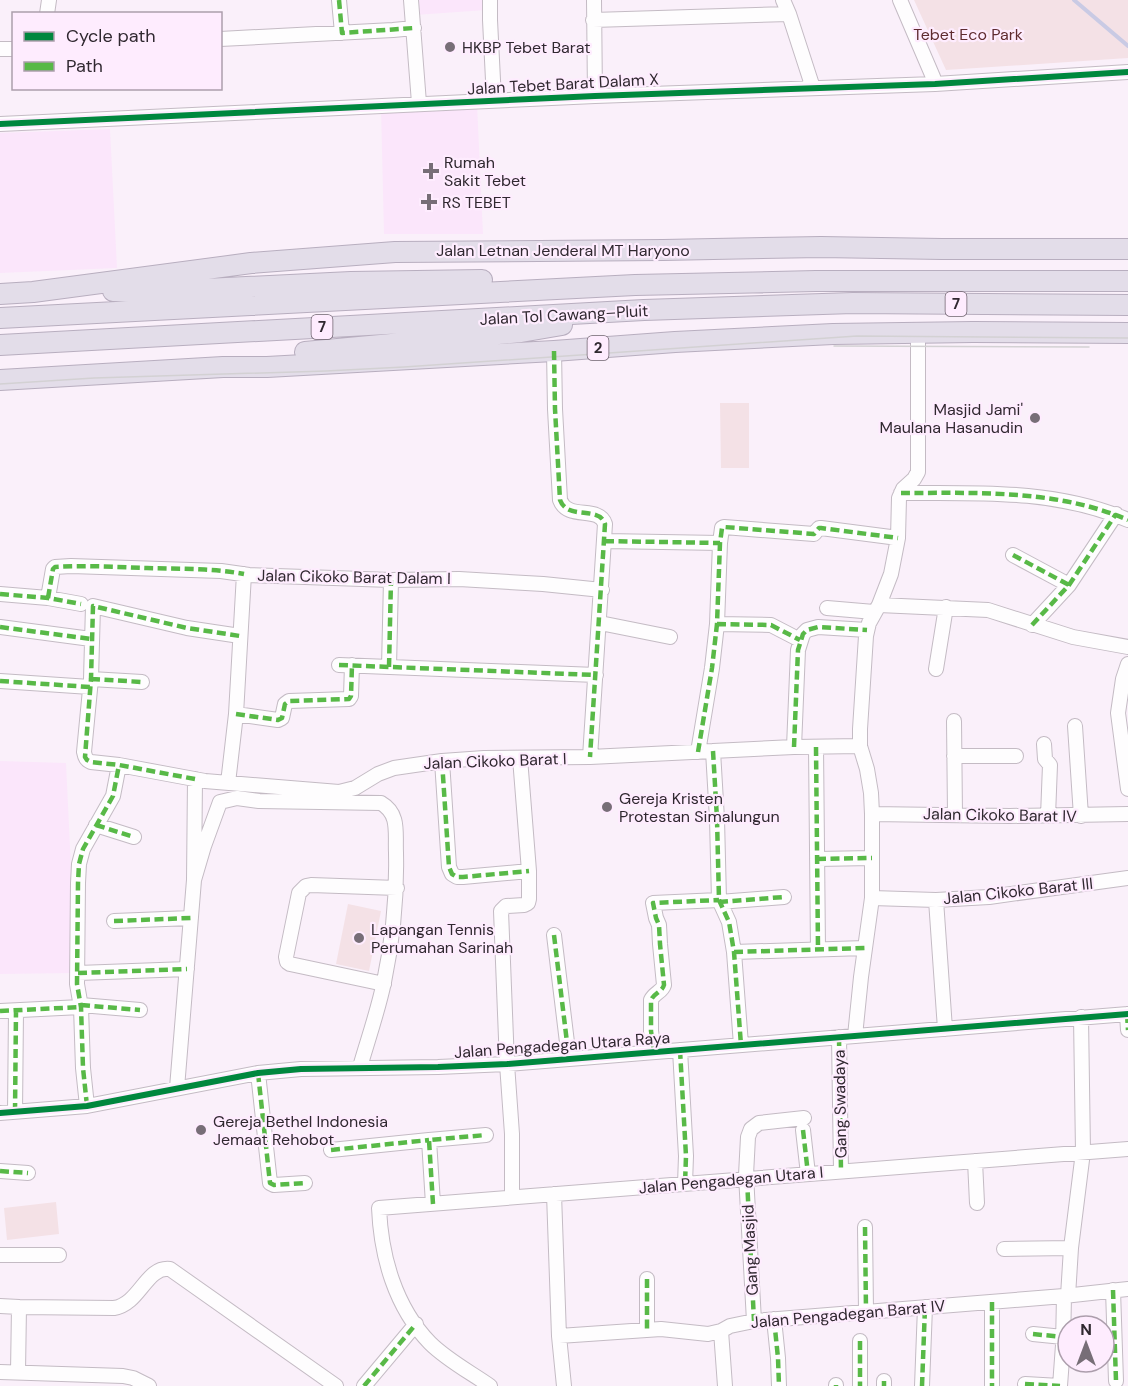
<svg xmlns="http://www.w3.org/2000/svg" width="1128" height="1386" font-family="'DM Sans',sans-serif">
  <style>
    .built { fill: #fbe6fb }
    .green { fill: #f4e1e6 }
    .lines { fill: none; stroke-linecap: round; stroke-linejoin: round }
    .stream { stroke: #c9cae4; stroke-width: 4 }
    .minor-casing { stroke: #c4bbc4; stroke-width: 16 }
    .highway-casing { stroke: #b8aebf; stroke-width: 22 }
    .minor { stroke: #fefdfe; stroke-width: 14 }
    .highway { stroke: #e3dde9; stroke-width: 20 }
    .tram { stroke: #d3d1d3; stroke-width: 1.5 }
    .quiet { stroke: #58b947; stroke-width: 4.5; stroke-dasharray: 9 4.5; stroke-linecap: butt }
    .cycleway-casing { stroke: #feecfe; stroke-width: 10 }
    .cycleway { stroke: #00873e; stroke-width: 6 }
    .poi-dot { fill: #776e77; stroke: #feecfe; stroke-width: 2 }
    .labels { text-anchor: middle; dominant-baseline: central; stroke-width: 4.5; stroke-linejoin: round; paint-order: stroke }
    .shield { fill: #feecfe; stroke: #6e636e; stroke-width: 1.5 }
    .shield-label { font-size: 15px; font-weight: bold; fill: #302830 }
    .park-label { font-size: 16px; fill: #5f2b30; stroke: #feecfe }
    .poi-label { font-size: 16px; fill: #302830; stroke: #feecfe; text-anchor: start }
    .street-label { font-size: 16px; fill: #302830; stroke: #feecfe }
  </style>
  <rect width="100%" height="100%" fill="#faf0fa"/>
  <path class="built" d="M 415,0 L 486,0 L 486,10 L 415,15 Z
    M 477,104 L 483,234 L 384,234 L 381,108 Z
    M 110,129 L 117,268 L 0,273 L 0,133 Z
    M 0,761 L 66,763 L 76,973 L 0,974 Z"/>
  <path class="green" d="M 914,0 L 1128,0 L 1128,58 L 946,70 Z
    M 749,403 L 749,468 L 721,468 L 720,403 Z
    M 348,904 L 381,911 L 369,971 L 336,964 Z
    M 56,1202 L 59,1234 L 7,1240 L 4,1208 Z"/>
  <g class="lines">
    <path class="stream" d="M 1074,0 L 1128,46"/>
    <g class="minor-casing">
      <path id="minor" d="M 339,0 L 342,33
        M 411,0 L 419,103
        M 490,0 L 490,20 L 494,100
        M 594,0 L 595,96
        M 783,0 L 789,14 L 813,88
        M 900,0 L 933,77 L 935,84
        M 47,14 L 49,0
        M 593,20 L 789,14
        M 220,39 L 393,30 L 414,28
        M 0,49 L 14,49
        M 0,124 L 595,96 L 935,84 L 1128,72
        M 554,351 L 555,409 L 560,500 C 568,521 599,505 605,524 L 590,757
        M 901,493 C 977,493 1056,489 1128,520
        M 605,541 L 720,543
        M 1013,555 L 1069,585
        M 0,594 L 48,598 L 81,604
        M 48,598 L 53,569 L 55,567 L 71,566 L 221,571 L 249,575 L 305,577 L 391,580 L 459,579 L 543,584 L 602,590
        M 879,605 L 988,610 L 1073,637 L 1128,647
        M 827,608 L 874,612
        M 600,623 L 670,637
        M 717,624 L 771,625 L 800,640
        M 1032,625 L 1069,585 L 1116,514
        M 0,627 L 91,639
        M 240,636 L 187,628 L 93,606 L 91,679 L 84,752 C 85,757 86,760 91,762 L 119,765 L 205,781 L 339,792 L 355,788 L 378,774 L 394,768 L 442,761 L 484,758 L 590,757 L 794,747 L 860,746
        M 1128,664 L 1123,679 L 1118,713 L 1128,789
        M 339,665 L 596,675
        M 389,667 L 391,580
        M 936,669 L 946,607
        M 91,679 L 142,682
        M 0,681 L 90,687
        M 236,714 L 278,720 L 282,718 L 285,704 L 289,701 L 349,699 L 351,696 L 352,665
        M 954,721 L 955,814
        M 1075,726 L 1081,816
        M 1044,744 L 1045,759 L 1050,765 L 1048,816
        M 794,747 L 798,650 L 803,634 L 807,630 L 818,627 L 867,630
        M 816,747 L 818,949
        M 713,751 L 717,819 L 719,900 L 729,922 L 734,952 L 741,1045
        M 698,752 L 712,668 L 717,624 L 720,543 L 722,528 L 724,527 L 814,534 L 819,528 L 821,528 L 898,538
        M 954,756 L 1016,756
        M 442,761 L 449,867 L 452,874 L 457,877 L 463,877 L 529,871
        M 228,783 L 236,714 L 244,574
        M 872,814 L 1010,816 L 1128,814
        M 96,825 L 134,837
        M 817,859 L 872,858
        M 194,880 L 204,846 L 220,802 L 237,798 L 259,801 L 381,803 C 400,814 395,833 396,853 C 397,897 393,939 384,982 C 378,1011 368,1039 360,1067
        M 872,898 L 936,900 L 989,897 L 1128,878
        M 936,900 L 945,1029
        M 719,902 L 784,897
        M 114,921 L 191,918
        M 554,935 L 569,1059
        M 734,952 L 865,948
        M 78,973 L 187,969
        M 384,984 L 290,964 L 287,962 L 286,957 L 299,893 L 306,886 L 311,885 L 397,888
        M 81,1005 L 140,1010
        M 0,1011 L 81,1007
        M 1127,1014 L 1128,1030
        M 855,1036 L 861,977 L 872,898 L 872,814 L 871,793 L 867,769 L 860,746 L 860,729 L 866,636 L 869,623 L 879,605 L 891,574 L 898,538 L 899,498 L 903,489 L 914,479 L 918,472 L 918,333
        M 839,1037 L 841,1171
        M 680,1050 L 686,1156 L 685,1184
        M 654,1052 L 651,1031 L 651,1000 C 654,993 662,992 664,985 L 660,944 L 659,925 L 656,918 L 653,903 L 719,900
        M 258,1073 L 270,1183 L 274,1185 L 305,1183
        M 177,1088 L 194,880 L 195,779
        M 87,1106 L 83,1068 L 81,1007 L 77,984 L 78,883 L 79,864 L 83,849 L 113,796 L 119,765
        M 15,1112 L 16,1011
        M 0,1113 L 87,1106 L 258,1073 L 301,1069 L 438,1067 L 507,1064 L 1128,1014
        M 803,1130 L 808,1174
        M 331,1150 L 429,1140
        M 975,1161 L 977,1203
        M 0,1171 L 28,1173
        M 554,1194 L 559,1336 L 564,1386
        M 512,1197 L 512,1134 L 507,1064 L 501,911 L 506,906 L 524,905 L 528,903 L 529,899 L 529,871 L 520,758
        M 433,1204 L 429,1140 L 486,1135
        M 865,1227 L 866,1311
        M 1004,1249 L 1071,1248
        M 0,1255 L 59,1255
        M 647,1279 L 647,1330
        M 1113,1290 L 1116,1381
        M 1068,1296 L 1071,1248 L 1083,1152 L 1081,1017
        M 992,1302 L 992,1386
        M 0,1306 L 19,1307
        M 774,1319 L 778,1358 L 779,1386
        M 754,1321 L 746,1175 L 748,1137 L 751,1129 L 759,1123 L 804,1118
        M 721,1331 L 725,1386
        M 1033,1334 L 1063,1337
        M 559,1336 L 661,1329 L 708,1334 L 721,1331 L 730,1326 L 754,1321 L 1064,1296 L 1128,1289
        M 860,1341 L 860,1386
        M 0,1372 L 123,1376 L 133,1378 L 149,1386
        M 18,1372 L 19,1307 L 114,1308 C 140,1304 146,1266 170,1269 L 336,1386
        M 1025,1384 L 1060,1386
        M 836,1385 L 836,1386
        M 364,1386 L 416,1324
        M 490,1386 C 470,1372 447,1360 430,1343 C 395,1307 381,1256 379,1208 L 1128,1149
        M 884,1386 L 884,1381
        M 922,1386 L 925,1307
        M 1060,1386 L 1063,1345 L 1064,1296"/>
    </g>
    <g class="highway-casing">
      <path id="highway" d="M 113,291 L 145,292 L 351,282 L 482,280
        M 0,294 L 33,292 L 251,263 L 395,252 L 663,250 L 821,247 L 942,249 L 1128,249
        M 0,318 L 635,285 L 816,281 L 1128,281
        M 0,345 L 644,310 L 853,303 L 1128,305
        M 305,352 L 521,332 L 562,325
        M 0,380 L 223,367 L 267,367 L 554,351 L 675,342 L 833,334 L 973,332 L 1128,333"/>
    </g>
    <use href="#minor" class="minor"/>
    <use href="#highway" class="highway"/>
    <path class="tram" d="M 834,346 L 1089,347
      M 0,384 L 94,378 L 326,371 L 404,367 L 857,336 L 1128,338"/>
    <path class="quiet" d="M 339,0 L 342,33 L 414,28
      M 554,351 L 555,409 L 560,500 C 568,521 599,505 605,524 L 590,757
      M 901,493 C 977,493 1056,489 1128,520
      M 605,541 L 720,543
      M 1013,555 L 1069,585
      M 0,594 L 48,598 L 81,604
      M 48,598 L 53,569 L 55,567 C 85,565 117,567 147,568 C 179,569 212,568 244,574
      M 717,624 L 771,625 L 800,640
      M 1032,625 L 1069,585 L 1116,514
      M 0,627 L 91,639
      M 339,665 L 596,675
      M 389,667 L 391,580
      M 91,679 L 142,682
      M 0,681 L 90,687
      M 236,714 L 278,720 L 282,718 L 285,704 L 289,701 L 349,699 L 351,696 L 352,665
      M 794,747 L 798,650 L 803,634 L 807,630 L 818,627 L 867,630
      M 816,747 L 818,949
      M 713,751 L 717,819 L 719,900 L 729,922 L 734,952 L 741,1045
      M 698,752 L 712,668 L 717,624 L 720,543 L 722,528 L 724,527 L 814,534 L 819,528 L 821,528 L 898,538
      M 442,761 L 449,867 L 452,874 L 457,877 L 463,877 L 529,871
      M 195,779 L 119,765 L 91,762 L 87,760 L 85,757 L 91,679 L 93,606 L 187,628 L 240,636
      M 96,825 L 134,837
      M 817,859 L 872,858
      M 719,902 L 784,897
      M 114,921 L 191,918
      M 554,935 L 569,1059
      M 734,952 L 865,948
      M 78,973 L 187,969
      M 81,1005 L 140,1010
      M 0,1011 L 81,1007
      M 1127,1014 L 1128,1030
      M 839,1037 L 841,1171
      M 680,1050 L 686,1156 L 685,1184
      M 654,1052 L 651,1031 L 651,1000 C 654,993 662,992 664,985 L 660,944 L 659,925 L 656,918 L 653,903 L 719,900
      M 258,1073 L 270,1183 L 274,1185 L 305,1183
      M 87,1106 L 83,1068 L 81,1007 L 77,984 L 78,883 L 79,864 L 83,849 L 113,796 L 119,765
      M 15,1112 L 16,1011
      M 803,1130 L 808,1174
      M 331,1150 L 429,1140
      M 0,1171 L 28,1173
      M 747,1179 L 754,1321
      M 433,1204 L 429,1140 L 486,1135
      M 865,1227 L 866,1311
      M 647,1279 L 647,1330
      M 1113,1290 L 1116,1381
      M 992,1302 L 992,1386
      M 774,1319 L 778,1358 L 779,1386
      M 1033,1334 L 1063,1337
      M 860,1341 L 860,1386
      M 1025,1384 L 1060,1386
      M 836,1385 L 836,1386
      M 364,1386 L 416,1324
      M 884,1386 L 884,1381
      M 922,1386 L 925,1307"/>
    <g class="cycleway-casing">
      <path id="cycleway" d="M 0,124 L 595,96 L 935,84 L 1128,72
        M 0,1113 L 87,1106 L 258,1073 L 301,1069 L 438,1067 L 507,1064 L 1128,1014"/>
    </g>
    <use href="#cycleway" class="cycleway"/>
  </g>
  <g class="poi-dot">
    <circle cx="450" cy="47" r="6"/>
    <path d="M428 162h6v6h6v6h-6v6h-6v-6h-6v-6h6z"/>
    <path d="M426 193h6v6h6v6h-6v6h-6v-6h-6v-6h6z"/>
    <circle cx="1035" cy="418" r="6"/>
    <circle cx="607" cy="807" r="6"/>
    <circle cx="359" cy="938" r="6"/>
    <circle cx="201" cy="1130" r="6"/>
  </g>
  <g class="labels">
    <g class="shield">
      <rect x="945.5" y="292" width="21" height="24" rx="4.5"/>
      <rect x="311.5" y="315" width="21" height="24" rx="4.5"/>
      <rect x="587.5" y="336" width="21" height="24" rx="4.5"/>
    </g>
    <g class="shield-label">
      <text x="956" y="304">7</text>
      <text x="322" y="327">7</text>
      <text x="598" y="348">2</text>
    </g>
    <g class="park-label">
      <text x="968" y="34">Tebet Eco Park</text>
    </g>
    <g class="poi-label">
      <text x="462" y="47">HKBP Tebet Barat</text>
      <text x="444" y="162">Rumah<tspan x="444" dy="18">Sakit Tebet</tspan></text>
      <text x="442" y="202">RS TEBET</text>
      <text x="1023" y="409" text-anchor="end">Masjid Jami'<tspan x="1023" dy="18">Maulana Hasanudin</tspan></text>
      <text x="619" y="798">Gereja Kristen<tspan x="619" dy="18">Protestan Simalungun</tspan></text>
      <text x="371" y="929">Lapangan Tennis<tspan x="371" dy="18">Perumahan Sarinah</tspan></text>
      <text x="213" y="1121">Gereja Bethel Indonesia<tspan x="213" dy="18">Jemaat Rehobot</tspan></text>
    </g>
    <g class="street-label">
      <text transform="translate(563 84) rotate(-3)">Jalan Tebet Barat Dalam X</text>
      <text x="563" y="250">Jalan Letnan Jenderal MT Haryono</text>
      <text transform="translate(564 315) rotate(-3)">Jalan Tol Cawang–Pluit</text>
      <text transform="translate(354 577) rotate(1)">Jalan Cikoko Barat Dalam I</text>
      <text transform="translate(495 761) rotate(-2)">Jalan Cikoko Barat I</text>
      <text transform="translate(1000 815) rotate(1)">Jalan Cikoko Barat IV</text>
      <text transform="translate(1018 891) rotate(-6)">Jalan Cikoko Barat III</text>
      <text transform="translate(562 1045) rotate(-4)">Jalan Pengadegan Utara Raya</text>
      <text transform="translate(840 1104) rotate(-91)">Gang Swadaya</text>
      <text transform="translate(731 1180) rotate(-5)">Jalan Pengadegan Utara I</text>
      <text transform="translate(750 1250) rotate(-93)">Gang Masjid</text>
      <text transform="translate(848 1314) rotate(-5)">Jalan Pengadegan Barat IV</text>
    </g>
  </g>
  <rect x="12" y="12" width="210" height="78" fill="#feecfe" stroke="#ac9eac" stroke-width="1.5"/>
  <rect x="24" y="32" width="30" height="9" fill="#00873e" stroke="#ac9eac" stroke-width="1.5"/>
  <text x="66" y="42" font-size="18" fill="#302830">Cycle path</text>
  <rect x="24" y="62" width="30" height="9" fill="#58b947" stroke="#ac9eac" stroke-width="1.5"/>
  <text x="66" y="72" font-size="18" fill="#302830">Path</text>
  <g transform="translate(1086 1344)"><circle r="28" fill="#feecfe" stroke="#ac9eac" stroke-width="1.5"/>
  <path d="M0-4.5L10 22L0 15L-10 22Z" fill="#776e77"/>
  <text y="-9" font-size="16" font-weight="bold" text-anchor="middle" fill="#302830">N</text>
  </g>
</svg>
